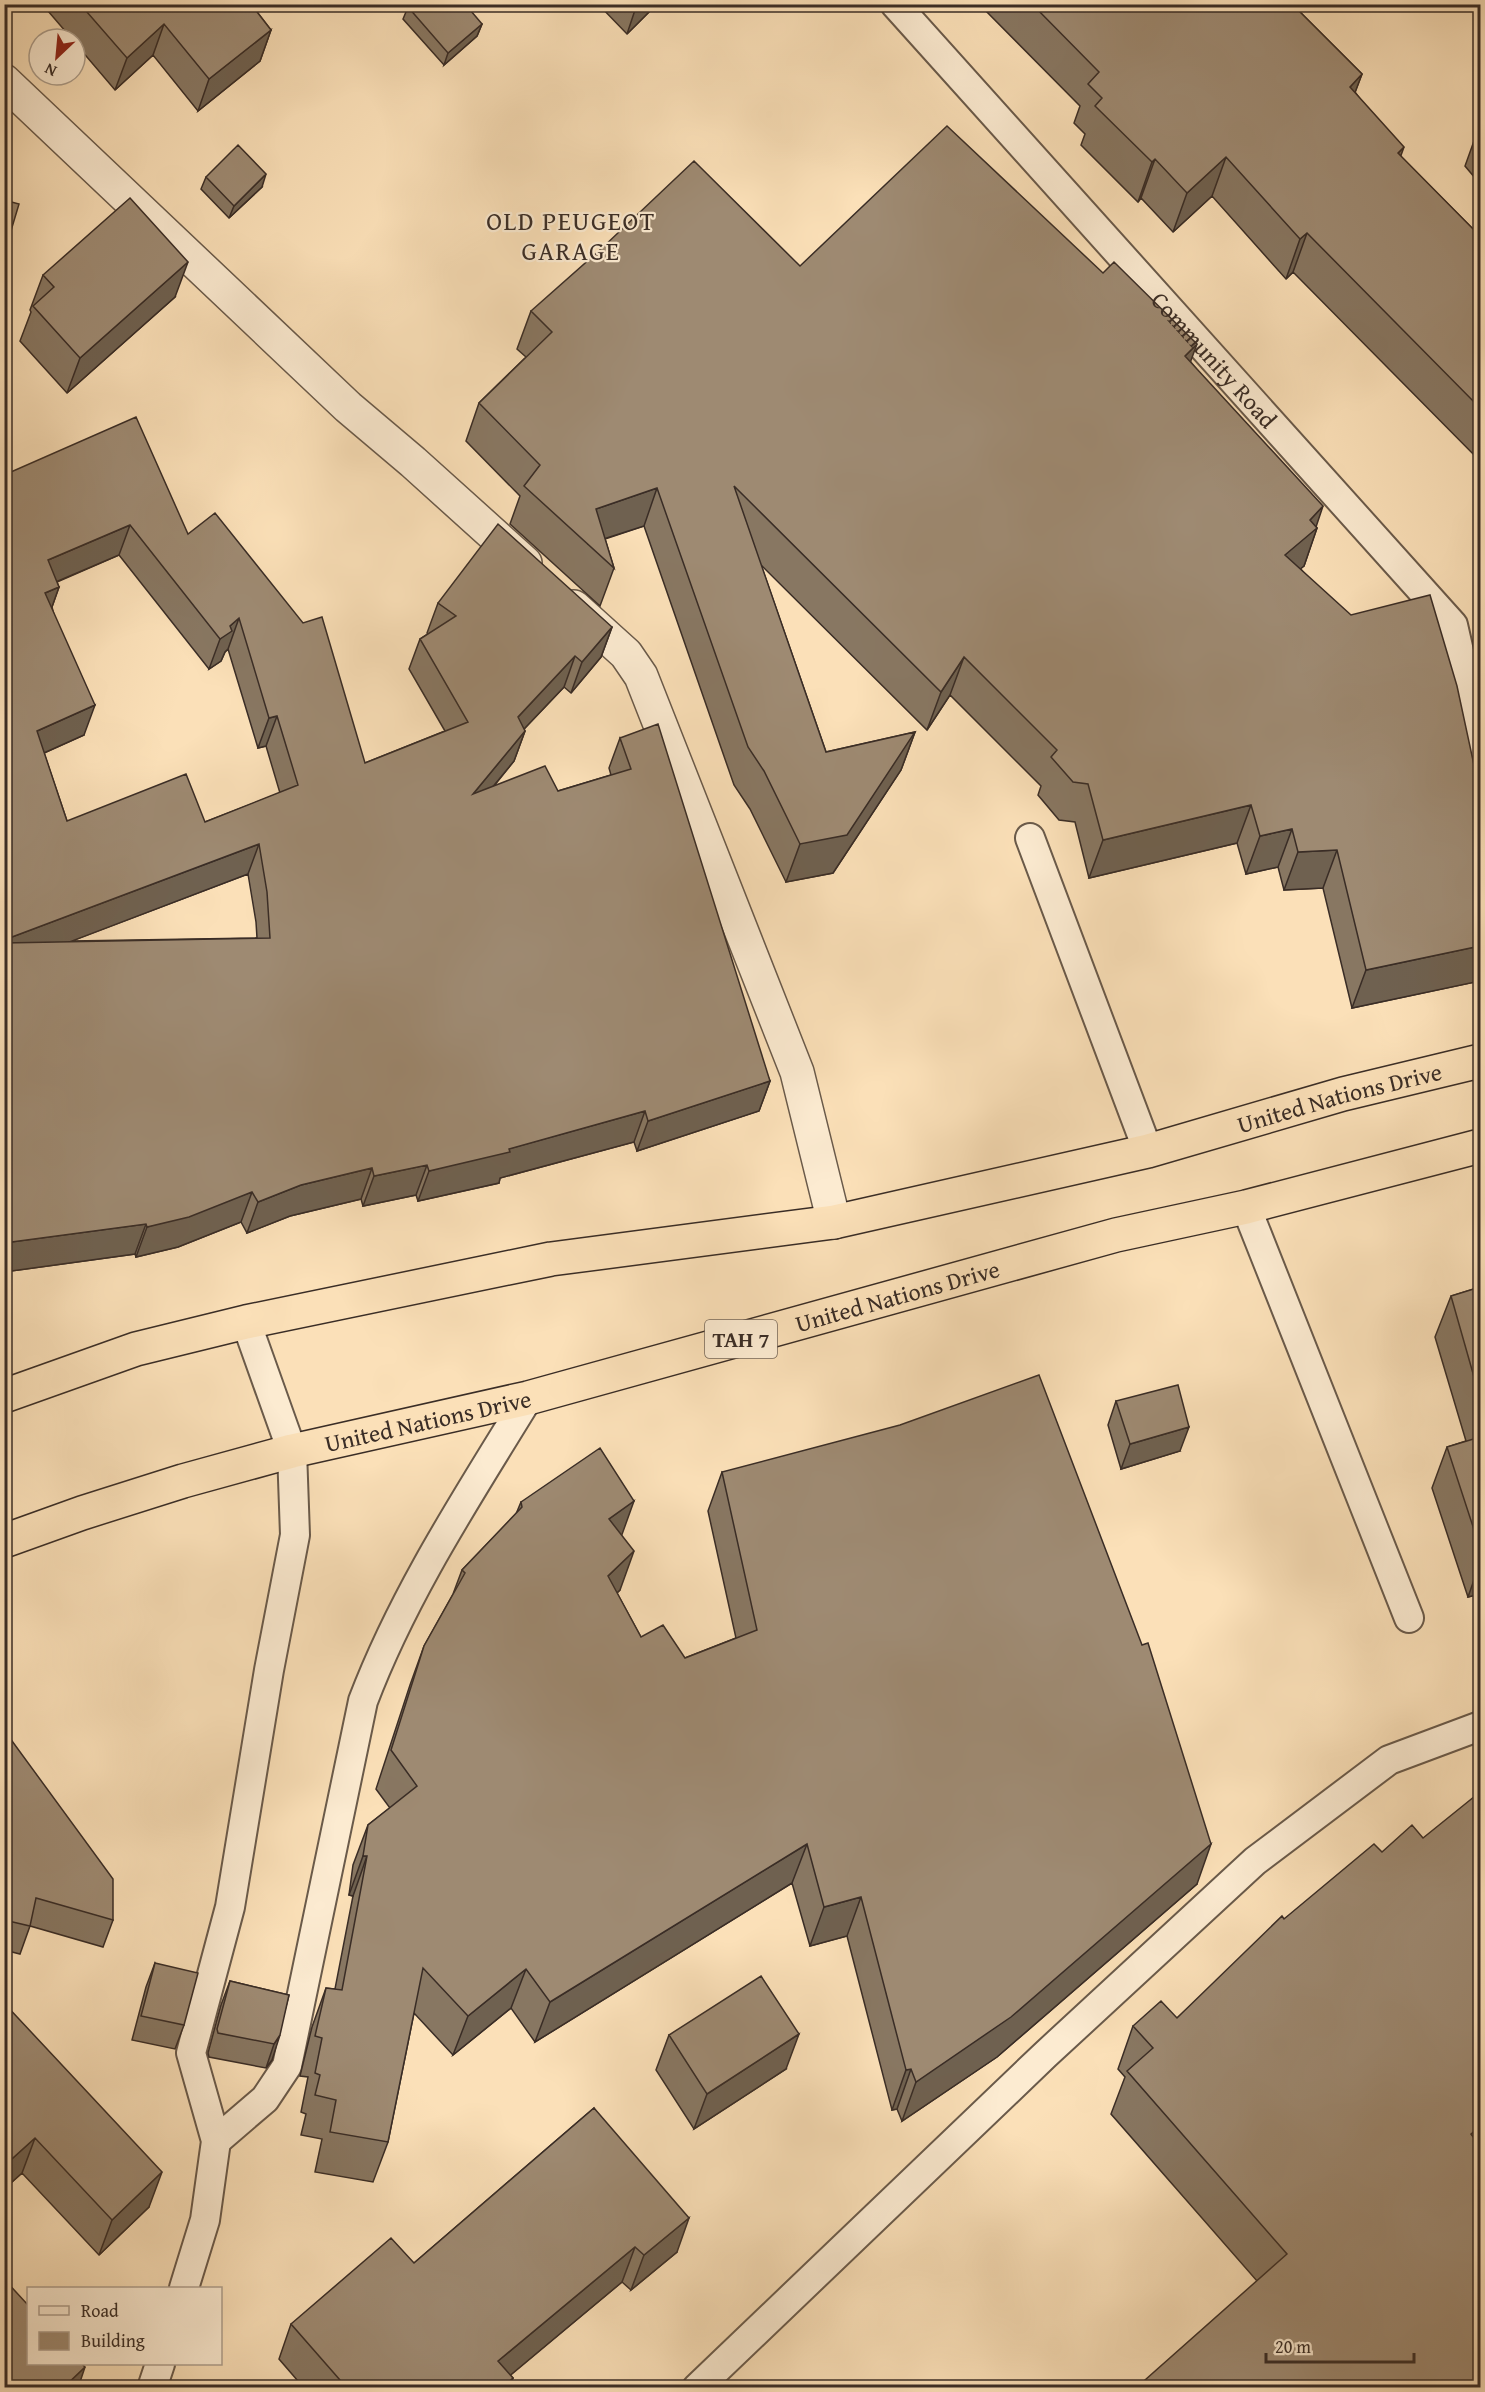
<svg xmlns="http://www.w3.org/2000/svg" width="1485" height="2392" font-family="'Gentium Book Plus',serif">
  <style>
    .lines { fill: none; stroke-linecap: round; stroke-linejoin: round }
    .service-casing { stroke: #6a5a4a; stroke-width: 32 }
    .minor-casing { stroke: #6a5a4a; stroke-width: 36 }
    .trunk-casing { stroke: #3a2d26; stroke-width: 36 }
    .service { stroke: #fcebd1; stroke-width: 28 }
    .minor { stroke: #fcebd1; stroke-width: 33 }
    .trunk { stroke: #fbe0b8; stroke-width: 33 }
    .wall { fill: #887762; stroke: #3a2d26; stroke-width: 1.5; fill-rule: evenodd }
    .shaded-wall { fill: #6f6150; stroke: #3a2d26; stroke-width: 1.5 }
    .building { fill: #9e8a72; stroke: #3a2d26; stroke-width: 1.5; fill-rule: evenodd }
    .labels { text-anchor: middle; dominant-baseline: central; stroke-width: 4.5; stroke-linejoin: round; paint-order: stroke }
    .shield { fill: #fcebd1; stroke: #746659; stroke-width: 1.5 }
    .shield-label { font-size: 22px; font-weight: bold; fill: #3a2d26 }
    .street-label { font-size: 24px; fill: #3a2d26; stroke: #fcebd1 }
    .neighbourhood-label { font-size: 26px; letter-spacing: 1.5px; fill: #3a2d26; stroke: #fcebd1 }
  </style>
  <rect width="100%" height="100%" fill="#fbe0b8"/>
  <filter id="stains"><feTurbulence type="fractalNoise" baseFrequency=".00333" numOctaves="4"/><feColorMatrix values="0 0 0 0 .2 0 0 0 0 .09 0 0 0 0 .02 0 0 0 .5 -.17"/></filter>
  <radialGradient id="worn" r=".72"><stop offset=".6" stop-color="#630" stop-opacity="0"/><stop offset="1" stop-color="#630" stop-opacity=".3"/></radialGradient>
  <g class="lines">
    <g class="service-casing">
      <g id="service">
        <path id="s1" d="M 895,4 L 1453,625 L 1480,744"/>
        <path d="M 1030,838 L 1148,1151"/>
        <path d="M 1246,1207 L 1409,1618"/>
        <path d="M 216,2141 L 265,2099 L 287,2066 L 363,1701 C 404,1593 468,1496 528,1398"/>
        <path d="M 184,2288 L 205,2220 L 216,2141 L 191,2053 L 230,1907 L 269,1670 L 295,1535 L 292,1451 L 246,1322"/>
        <path d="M 152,2388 L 160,2364"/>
        <path d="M 697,2388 L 1045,2055 L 1255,1861 L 1389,1760 L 1480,1726"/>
      </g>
    </g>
    <g class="minor-casing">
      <path id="minor" d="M 4,81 L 348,407 L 413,462 L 525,563
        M 574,607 L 626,654 L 641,676 L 797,1072 L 834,1222"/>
    </g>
    <g class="trunk-casing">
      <g id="trunk">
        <path id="s2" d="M 4,1396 L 136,1349 L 246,1322 L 551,1259 L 834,1222 L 1148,1151 L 1343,1094 L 1480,1061"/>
        <path id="s3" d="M 4,1541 L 82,1513 L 183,1481 L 292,1451 L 528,1398 L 1116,1235 L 1246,1207 L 1480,1146"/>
      </g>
    </g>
    <use href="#service" class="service"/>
    <use href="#minor" class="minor"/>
    <use href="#trunk" class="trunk"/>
  </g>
  <path class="wall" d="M 42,4 L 251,4 L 271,30 L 260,61 L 198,111 L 153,55 L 115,90 L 75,43 L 75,39 L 72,39 Z
    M 598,4 L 657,4 L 627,34 Z
    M 979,4 L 1292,4 L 1362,74 L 1355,92 L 1401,157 L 1480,236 L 1480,461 L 1293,272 L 1286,279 L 1212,196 L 1173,232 L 1141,198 L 1138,202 L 1081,145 L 1085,134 L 1074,123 L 1080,106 Z
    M 408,7 L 482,24 L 477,36 L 444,65 L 403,19 Z
    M 1480,126 L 1480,184 L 1465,166 L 1479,127 Z
    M 206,177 L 262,187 L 229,218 L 201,189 Z
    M 800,266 L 1190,361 L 1317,528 L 1304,566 L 1300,568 L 1480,793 L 1480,981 L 1352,1008 L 1323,888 L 1284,890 L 1278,867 L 1246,874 L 1237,843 L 1089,878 L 1075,822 L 1059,820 L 1038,795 L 1041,786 L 950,695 L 927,730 L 761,565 L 826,752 L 915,732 L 901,770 L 833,873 L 786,882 L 750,809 L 734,785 L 644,526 L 605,539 L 614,568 L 600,606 L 510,524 L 520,496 L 466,441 L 479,403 L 526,357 L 517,349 L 531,311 Z
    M 43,275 L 175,297 L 67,393 L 20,341 L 31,312 L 30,310 Z
    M 4,475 L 188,534 L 365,763 L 445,731 L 409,669 L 420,639 L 428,634 L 427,633 L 438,603 L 612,627 L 601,657 L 571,693 L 564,687 L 524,729 L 525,731 L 514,761 L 494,786 L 558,791 L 611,775 L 609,768 L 620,738 L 770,1081 L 759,1111 L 637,1151 L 634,1142 L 500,1178 L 499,1183 L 418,1201 L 416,1195 L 363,1206 L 361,1199 L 290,1216 L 247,1233 L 241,1222 L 178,1247 L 136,1257 L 135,1254 L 4,1272 ZM 119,555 L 209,669 L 221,661 L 225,652 L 228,649 L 258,748 L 266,746 L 280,793 L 205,822 L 67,821 L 44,753 L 84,735 L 52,607 L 59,587 L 57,582 ZM 248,874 L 256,922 L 257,938 L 71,941 Z
    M 1480,1287 L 1480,1594 L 1468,1597 L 1432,1488 L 1447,1447 L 1466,1441 L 1435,1337 L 1451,1296 Z
    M 1116,1401 L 1180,1451 L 1121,1469 L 1108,1425 Z
    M 722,1472 L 1197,1884 L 997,2057 L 902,2121 L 897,2109 L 892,2110 L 847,1936 L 810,1946 L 792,1883 L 535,2042 L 511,2008 L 453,2055 L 414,2013 L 388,2142 L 373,2182 L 315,2172 L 322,2139 L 301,2135 L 306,2114 L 301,2112 L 308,2077 L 300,2076 L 312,2027 L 326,1988 L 335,1989 L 353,1896 L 349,1895 L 353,1865 L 368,1825 L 390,1808 L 376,1789 L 410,1685 L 424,1646 L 453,1594 L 462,1570 L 516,1514 L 521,1502 L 621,1535 L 620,1590 L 617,1593 L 641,1637 L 685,1658 L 736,1638 L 708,1511 Z
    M 4,1730 L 113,1920 L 103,1947 L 30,1926 L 20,1954 L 4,1950 Z
    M 1423,1838 L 1480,2388 L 1257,2281 L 1111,2114 L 1125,2077 L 1118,2069 L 1133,2026 L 1177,2018 L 1284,1919 L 1382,1852 Z
    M 155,1963 L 184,2025 L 175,2049 L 132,2040 L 146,1987 Z
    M 230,1981 L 289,1995 L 272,2060 L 266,2068 L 209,2057 L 208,2053 L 221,2005 Z
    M 4,2003 L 149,2207 L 99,2255 L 22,2173 L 4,2189 Z
    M 669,2035 L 786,2069 L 694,2129 L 656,2070 Z
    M 594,2108 L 677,2252 L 631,2290 L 622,2282 L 510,2375 L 513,2378 L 509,2388 L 304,2388 L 279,2359 L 291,2324 L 414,2263 Z"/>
  <path class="shaded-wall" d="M 637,4 L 657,4 L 627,34 Z
    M 164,24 L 153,55 L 115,90 L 127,58 Z
    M 482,24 L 477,36 L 444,65 L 448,53 Z
    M 271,30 L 260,61 L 198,111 L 209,79 Z
    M 1362,74 L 1347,114 L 1350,87 Z
    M 1404,147 L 1390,186 L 1398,153 Z
    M 1226,157 L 1212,196 L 1173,232 L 1187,193 Z
    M 1155,159 L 1141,198 L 1138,202 L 1152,162 Z
    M 266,174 L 262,187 L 229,218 L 234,206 Z
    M 1307,233 L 1293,272 L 1286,279 L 1300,239 Z
    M 188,262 L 175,297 L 67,393 L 80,358 Z
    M 1197,344 L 1183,382 L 1185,356 Z
    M 657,488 L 644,526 L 588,544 L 596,509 Z
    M 1323,506 L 1315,530 L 1317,528 L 1304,566 L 1271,593 L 1285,555 L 1310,520 Z
    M 130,525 L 119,555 L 37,590 L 48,560 Z
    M 59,587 L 48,618 L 45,593 Z
    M 239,618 L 228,649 L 225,652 L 221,661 L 209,669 L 220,639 L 230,626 Z
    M 612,627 L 601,657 L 571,693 L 582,662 Z
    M 575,656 L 564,687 L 507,747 L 518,717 Z
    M 964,657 L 950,695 L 927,730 L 941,692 Z
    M 95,705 L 84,735 L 26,761 L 37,731 Z
    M 277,716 L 266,746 L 258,748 L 269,718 Z
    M 525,731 L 514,761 L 462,824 L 473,794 Z
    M 915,732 L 901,770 L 833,873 L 786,882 L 800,844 Z
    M 1251,805 L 1237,843 L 1089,878 L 1103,840 Z
    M 1292,829 L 1278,867 L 1246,874 L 1260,836 Z
    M 259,844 L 248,874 L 4,967 L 4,940 Z
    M 1337,850 L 1323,888 L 1284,890 L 1298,852 Z
    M 1480,946 L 1480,981 L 1352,1008 L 1366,970 Z
    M 770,1081 L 759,1111 L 637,1151 L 648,1121 Z
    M 645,1111 L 634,1142 L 500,1178 L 499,1183 L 418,1201 L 429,1171 Z
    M 427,1165 L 416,1195 L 363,1206 L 374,1176 Z
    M 372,1168 L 361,1199 L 290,1216 L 247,1233 L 258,1202 L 301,1185 Z
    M 252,1192 L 241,1222 L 178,1247 L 136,1257 L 147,1227 Z
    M 146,1224 L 135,1254 L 4,1272 L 4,1243 Z
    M 1189,1427 L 1180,1451 L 1121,1469 L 1130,1444 Z
    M 634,1501 L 620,1540 L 609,1519 Z
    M 634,1551 L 620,1590 L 593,1615 L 608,1576 Z
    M 1480,1563 L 1480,1594 L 1468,1597 Z
    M 807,1844 L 792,1883 L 535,2042 L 550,2002 Z
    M 1211,1844 L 1197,1884 L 997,2057 L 902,2121 L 916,2082 Z
    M 363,1856 L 367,1856 L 353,1896 L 349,1895 Z
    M 861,1897 L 847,1936 L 810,1946 L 824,1907 Z
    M 526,1969 L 511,2008 L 453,2055 L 468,2016 Z
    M 799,2034 L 786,2069 L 694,2129 L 707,2094 Z
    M 280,2035 L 272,2060 L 266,2068 L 274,2044 Z
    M 911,2069 L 897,2109 L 892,2110 L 906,2070 Z
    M 1480,2126 L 1480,2155 L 1471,2134 Z
    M 35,2138 L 22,2173 L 4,2189 L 4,2166 Z
    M 162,2172 L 149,2207 L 99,2255 L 112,2220 Z
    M 689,2218 L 677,2252 L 631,2290 L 644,2255 Z
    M 635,2247 L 622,2282 L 495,2388 L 498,2361 Z
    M 85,2367 L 78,2388 L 63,2388 Z
    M 513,2378 L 509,2388 L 502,2388 Z"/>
  <path class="building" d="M 80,4 L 251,4 L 271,30 L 209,79 L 164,24 L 127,58 Z
    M 411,4 L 465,4 L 482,24 L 448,53 L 408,7 Z
    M 1032,4 L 1292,4 L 1362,74 L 1350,87 L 1404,147 L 1398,153 L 1480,236 L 1480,408 L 1307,233 L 1300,239 L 1226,157 L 1187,193 L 1155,159 L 1152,162 L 1095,106 L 1102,98 L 1088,84 L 1099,72 Z
    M 947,126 L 1103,273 L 1114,262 L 1197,344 L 1185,356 L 1323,506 L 1310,520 L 1317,528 L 1285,555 L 1351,615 L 1430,595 L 1457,686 L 1480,793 L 1480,946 L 1366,970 L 1337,850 L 1298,852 L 1292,829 L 1260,836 L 1251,805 L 1103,840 L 1088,784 L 1073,782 L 1051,757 L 1057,750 L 964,657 L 941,692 L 734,486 L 826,752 L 915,732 L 847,835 L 800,844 L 764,771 L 748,747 L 657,488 L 596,509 L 614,568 L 524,486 L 540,465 L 479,403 L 552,332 L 531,311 L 601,249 L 694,161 L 800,266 Z
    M 238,145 L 266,174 L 234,206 L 206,177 Z
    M 130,198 L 188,262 L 80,358 L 33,306 L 54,287 L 43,275 Z
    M 4,200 L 19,204 L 4,254 Z
    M 136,417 L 188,534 L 215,513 L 303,623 L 322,617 L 365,763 L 468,722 L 420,639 L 456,616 L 438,603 L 498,524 L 612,627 L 582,662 L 575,656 L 518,717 L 525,731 L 473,794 L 545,766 L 558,791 L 631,769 L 620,738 L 658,724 L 770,1081 L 648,1121 L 645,1111 L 509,1149 L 510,1152 L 429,1171 L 427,1165 L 374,1176 L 372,1168 L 301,1185 L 258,1202 L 252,1192 L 189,1217 L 147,1227 L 146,1224 L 4,1243 L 4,943 L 270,938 L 267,892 L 259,844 L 4,940 L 4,475 ZM 130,525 L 220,639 L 232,631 L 230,626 L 239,618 L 269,718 L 277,716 L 298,785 L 205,822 L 186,774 L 67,821 L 37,731 L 95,705 L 45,593 L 59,587 L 48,560 Z
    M 1480,1287 L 1480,1398 L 1451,1296 Z
    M 1039,1375 L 1142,1645 L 1148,1643 L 1211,1844 L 1011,2017 L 916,2082 L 911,2069 L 906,2070 L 861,1897 L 824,1907 L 807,1844 L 550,2002 L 526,1969 L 468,2016 L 423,1968 L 388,2142 L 330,2132 L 336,2100 L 315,2095 L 320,2075 L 315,2073 L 322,2038 L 315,2036 L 326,1988 L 342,1990 L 367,1856 L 363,1856 L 368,1825 L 417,1786 L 391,1750 L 424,1646 L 465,1573 L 462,1570 L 522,1507 L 521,1502 L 600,1448 L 634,1501 L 609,1519 L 634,1551 L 608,1576 L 641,1637 L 663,1625 L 685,1658 L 757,1630 L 722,1472 L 900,1425 Z
    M 1178,1385 L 1189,1427 L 1130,1444 L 1116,1401 Z
    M 1480,1437 L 1480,1548 L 1447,1447 Z
    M 4,1730 L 113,1879 L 113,1920 L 36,1898 L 30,1926 L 4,1920 Z
    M 1480,1792 L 1480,2126 L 1471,2134 L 1480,2146 L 1480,2388 L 1136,2388 L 1287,2254 L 1127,2071 L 1153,2048 L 1133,2026 L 1161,2001 L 1177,2018 L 1282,1916 L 1284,1919 L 1374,1844 L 1382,1852 L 1412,1825 L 1423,1838 Z
    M 155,1963 L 198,1973 L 184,2025 L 141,2016 Z
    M 761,1976 L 799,2034 L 707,2094 L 669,2035 Z
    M 230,1981 L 289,1995 L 280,2035 L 274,2044 L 218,2033 L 217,2029 Z
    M 4,2003 L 162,2172 L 112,2220 L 35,2138 L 4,2166 Z
    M 594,2108 L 689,2218 L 644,2255 L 635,2247 L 498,2361 L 513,2378 L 502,2388 L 347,2388 L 291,2324 L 391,2238 L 414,2263 Z
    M 4,2279 L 28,2305 L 28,2364 L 82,2364 L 85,2367 L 63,2388 L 4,2388 Z"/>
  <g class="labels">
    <rect class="shield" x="705" y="1320" width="72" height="38" rx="4.5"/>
    <g class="shield-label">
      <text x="741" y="1339">TAH 7</text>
    </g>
    <g class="street-label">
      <text stroke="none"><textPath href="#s1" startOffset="478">Community Road</textPath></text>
      <text stroke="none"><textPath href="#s2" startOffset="1371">United Nations Drive</textPath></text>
      <text stroke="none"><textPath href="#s3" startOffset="927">United Nations Drive</textPath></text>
      <text stroke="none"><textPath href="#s3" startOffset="441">United Nations Drive</textPath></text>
    </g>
    <g class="neighbourhood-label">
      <text x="571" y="220">OLD PEUGEOT<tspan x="571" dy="30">GARAGE</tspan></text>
    </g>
  </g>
  <rect width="1485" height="2392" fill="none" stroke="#fbe0b8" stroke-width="24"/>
  <rect x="6" y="6" width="1473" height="2380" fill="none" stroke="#3a2d26" stroke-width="3"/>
  <rect x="12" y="12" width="1461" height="2368" fill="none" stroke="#3a2d26" stroke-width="1.5"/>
  <rect x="27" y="2287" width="195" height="78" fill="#fcebd1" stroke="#ae9f8d" stroke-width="1.5"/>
  <rect x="39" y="2306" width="30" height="9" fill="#fcebd1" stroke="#ae9f8d" stroke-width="1.5"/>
  <text x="81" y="2317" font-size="18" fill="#3a2d26">Road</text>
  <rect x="39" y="2332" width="30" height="18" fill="#9e8a72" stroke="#ae9f8d" stroke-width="1.5"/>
  <text x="81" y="2347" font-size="18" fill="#3a2d26">Building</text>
  <g transform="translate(57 57) rotate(206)"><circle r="28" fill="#fcebd1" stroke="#ae9f8d" stroke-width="1.5"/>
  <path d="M0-4.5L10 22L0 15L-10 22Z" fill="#8f2418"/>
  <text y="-9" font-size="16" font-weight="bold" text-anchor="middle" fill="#3a2d26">N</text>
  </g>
  <path d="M1266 2353v9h148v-9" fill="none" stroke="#3a2d26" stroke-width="3"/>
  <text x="1275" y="2353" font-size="18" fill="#3a2d26" stroke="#fcebd1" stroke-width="4.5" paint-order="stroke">20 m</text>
  <rect width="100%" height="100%" filter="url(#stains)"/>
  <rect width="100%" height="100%" fill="url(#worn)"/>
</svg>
